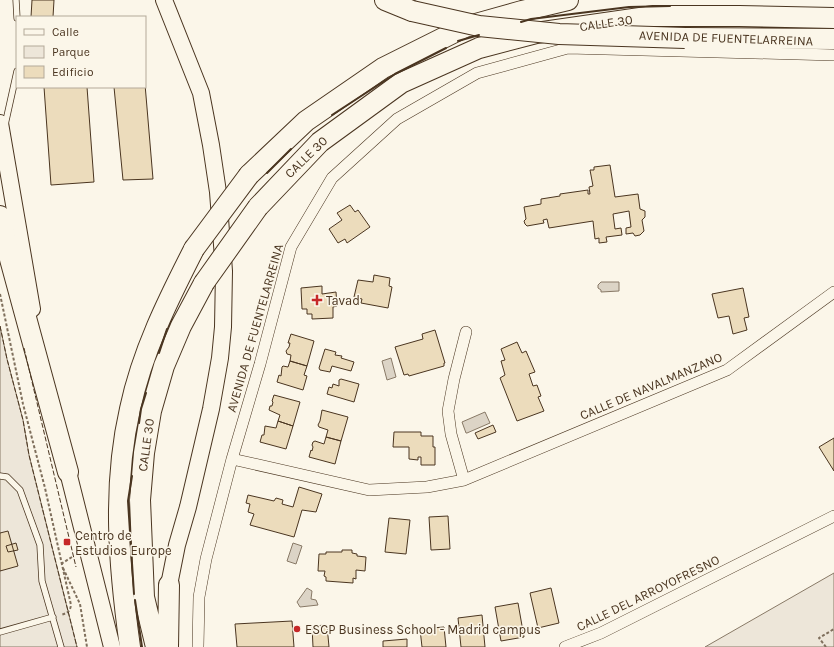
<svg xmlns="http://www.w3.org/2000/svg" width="834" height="647" font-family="Karla,sans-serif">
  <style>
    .green { fill: #ede6d9; stroke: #887966 }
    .water { fill: #dcd4c6; stroke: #887966 }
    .building { fill: #ecdcbc; stroke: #4a3520 }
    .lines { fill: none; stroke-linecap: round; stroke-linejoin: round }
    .lane-casing { stroke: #4a3520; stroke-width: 7 }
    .street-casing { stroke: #4a3520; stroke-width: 12 }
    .secondary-casing { stroke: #4a3520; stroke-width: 18 }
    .highway-casing { stroke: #4a3520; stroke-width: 22 }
    .path { stroke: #7f6f5c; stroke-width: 2; stroke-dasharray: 3 2; stroke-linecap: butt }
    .lane { stroke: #fbf6e9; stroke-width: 5.5 }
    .street { stroke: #fbf6e9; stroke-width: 11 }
    .secondary { stroke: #fbf6e9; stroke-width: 16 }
    .highway { stroke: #fbf6e9; stroke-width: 20 }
    .highway-bridge-casing { stroke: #4a3520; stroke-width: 22; stroke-linecap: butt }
    .highway-bridge { stroke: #fbf6e9; stroke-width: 20 }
    .fence { stroke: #4a3520; stroke-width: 1; stroke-dasharray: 5 2; stroke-linecap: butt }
    .wall { stroke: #4a3520; stroke-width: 2 }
    .poi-dot { fill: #c62828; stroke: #fbf6e9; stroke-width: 1.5 }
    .labels { text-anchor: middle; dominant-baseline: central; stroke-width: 3; stroke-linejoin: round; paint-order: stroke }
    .street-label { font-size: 13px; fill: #4a3520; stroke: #fbf6e9 }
    .poi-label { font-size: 13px; fill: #4a3520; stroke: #fbf6e9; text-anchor: start }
  </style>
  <rect width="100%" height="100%" fill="#fbf6e9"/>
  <path class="green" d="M 0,326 L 7,359 L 23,420 L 29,455 L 77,647 L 0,647 Z
    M 834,573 L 834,647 L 705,647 Z"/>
  <path class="water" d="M 601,282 L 619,282 L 619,291 L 601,292 L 601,290 L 598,288 L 598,285 Z
    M 391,358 L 396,377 L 387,380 L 382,361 Z
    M 485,412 L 490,423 L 467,433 L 466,433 L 462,422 Z
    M 293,543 L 302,546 L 296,564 L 287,561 Z
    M 307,588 L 312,591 L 311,599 L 316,600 L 318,605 L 300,607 L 297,602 Z"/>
  <path class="building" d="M 32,0 L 54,0 L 53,17 L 31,17 Z
    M 145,84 L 153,179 L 123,180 L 114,87 L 145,87 Z
    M 44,87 L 87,87 L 94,182 L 51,185 Z
    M 610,165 L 615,197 L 638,194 L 640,209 L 645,211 L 645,217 L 642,220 L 644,231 L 640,235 L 635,236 L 633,233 L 626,234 L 626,228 L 631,227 L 629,211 L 613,214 L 615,229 L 621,228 L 622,235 L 606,237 L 607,242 L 599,243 L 599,238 L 595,239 L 593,221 L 549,228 L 547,219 L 543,220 L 544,223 L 527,226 L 525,224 L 524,221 L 526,219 L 524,207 L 541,204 L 541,199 L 560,196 L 560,194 L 588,190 L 588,194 L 590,194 L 589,187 L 593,186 L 590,170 L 594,170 L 594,167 Z
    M 350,205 L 355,212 L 358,210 L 370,227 L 347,243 L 345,239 L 338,243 L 329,229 L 342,220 L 337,213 Z
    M 374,275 L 390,278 L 389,286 L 392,287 L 388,308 L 361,303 L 362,299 L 354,297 L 358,280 L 373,282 Z
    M 322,286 L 322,294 L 336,292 L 337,306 L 333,307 L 333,318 L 312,319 L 312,314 L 307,314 L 307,309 L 302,309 L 301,288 Z
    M 743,288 L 749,317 L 744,318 L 747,330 L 733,334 L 729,316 L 718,318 L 712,294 Z
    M 435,330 L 445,363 L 444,363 L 444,366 L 409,376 L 408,374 L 404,375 L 395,347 L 423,339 L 422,334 Z
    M 291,334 L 314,341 L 307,366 L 290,361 L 291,355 L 287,354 L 286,351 L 289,347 L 290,343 L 288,343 Z
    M 517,342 L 522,353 L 526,351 L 535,372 L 529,374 L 533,386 L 537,385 L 541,396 L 538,397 L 544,411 L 517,421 L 500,378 L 505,375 L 501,361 L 505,360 L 501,349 Z
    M 325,349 L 336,352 L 335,355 L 342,356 L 341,358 L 354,362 L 351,371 L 332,366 L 330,372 L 320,370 L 319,368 Z
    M 290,361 L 307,366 L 304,375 L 307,376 L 303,390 L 277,382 L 279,375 L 281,376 L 282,367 L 283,366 L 288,367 Z
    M 341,379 L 359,384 L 354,402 L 327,394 L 329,387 L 332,388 L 333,384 L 339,386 L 339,380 Z
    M 274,395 L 300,402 L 293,426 L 278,421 L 280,415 L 269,410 L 270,406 L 272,406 L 273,402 L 272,401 Z
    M 322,410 L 348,417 L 341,441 L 326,437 L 328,430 L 319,427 L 318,425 L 320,421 Z
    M 278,421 L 293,426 L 286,449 L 260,442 L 262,435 L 264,435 L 265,426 L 276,428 Z
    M 493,425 L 496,432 L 478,439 L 475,433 Z
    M 394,432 L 421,432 L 421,436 L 433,436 L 433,447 L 435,447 L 435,465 L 421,465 L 421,457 L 418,457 L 418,460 L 409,459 L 409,447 L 393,447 Z
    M 326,437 L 341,441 L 335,464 L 309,457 L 311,450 L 312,451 L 313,447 L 312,445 L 313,442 L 315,441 L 324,444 Z
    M 834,438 L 834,471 L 819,447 Z
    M 299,487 L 322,494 L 316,512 L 302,510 L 294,537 L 250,525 L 254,514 L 248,512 L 250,504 L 246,503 L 248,495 L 274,501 L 276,498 L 283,500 L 282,504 L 293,507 Z
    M 448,516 L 450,549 L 431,550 L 429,517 Z
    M 389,518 L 410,520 L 406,554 L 385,552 Z
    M 8,531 L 18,566 L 0,571 L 0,533 Z
    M 16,543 L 18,550 L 8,552 L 6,546 Z
    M 342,550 L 352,550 L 352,553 L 357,554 L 357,556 L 366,557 L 365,571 L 356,570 L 356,579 L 353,578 L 353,583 L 326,581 L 326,577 L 324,576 L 325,571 L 318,571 L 319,554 L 326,554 L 326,552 L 342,552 Z
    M 551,588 L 559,623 L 538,628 L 530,593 Z
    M 518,603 L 524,637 L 501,641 L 495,607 Z
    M 482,615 L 485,647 L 461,647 L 458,618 Z
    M 292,621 L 294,647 L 237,647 L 235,624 Z
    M 327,625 L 329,647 L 313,647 L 312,626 Z
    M 444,627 L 446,647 L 422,647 L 420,629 Z
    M 407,639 L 407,647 L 383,647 L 383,641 Z"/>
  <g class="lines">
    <g class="lane-casing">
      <path id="lane" d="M 16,0 L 17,18
        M 5,125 L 17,71
        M 0,476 L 7,477 L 20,490 L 40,545 L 42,581 L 61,647
        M 0,632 L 53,617"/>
    </g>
    <g class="street-casing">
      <path id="street" d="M 232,459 L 369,490 L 427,487 L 464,480 L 727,370 L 834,292
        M 464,480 L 451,434 L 448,411 L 454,379 L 466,332
        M 198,647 L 199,597 L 206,559 L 232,459 L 260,364 L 291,247 L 332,178 L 397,119 L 477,73 L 568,48 L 834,55
        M 565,647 L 601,633 L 834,516"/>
    </g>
    <g class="secondary-casing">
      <path id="secondary" d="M 164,0 L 201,93 L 211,145 L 218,192 L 224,271 L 223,327 L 220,358 L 211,409 L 188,507 L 177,545 L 169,585
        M 0,123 L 32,309
        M 65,460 L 112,647"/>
    </g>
    <g class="highway-casing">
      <path id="highway" d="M 385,0 L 412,11
        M 685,38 L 834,39
        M 249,175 L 306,121 L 383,68 L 465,27 L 522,11 L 568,0
        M 258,207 L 320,142 L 401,83 L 479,48 L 536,33 L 654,16 L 739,16 L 834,18
        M 0,216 L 10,259 L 68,472
        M 130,647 C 119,568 112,487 130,409 C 142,352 168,300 194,249
        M 156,647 L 144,597 L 140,500 L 144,453 L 151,411 L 164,366 L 181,326 L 204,283
        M 168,647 L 169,585"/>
    </g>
    <path class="path" d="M 0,294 L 23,404 L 45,488 L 71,605 C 70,612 67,613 61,615
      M 61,564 L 72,557
      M 63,568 L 80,604 L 87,647
      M 826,647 L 819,638 L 834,629"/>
    <use href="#lane" class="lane"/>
    <use href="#street" class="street"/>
    <use href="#secondary" class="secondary"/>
    <use href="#highway" class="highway"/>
    <g class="highway-bridge-casing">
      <path id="highway-bridge" d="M 412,11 L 479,26 L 559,34 L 685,38
        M 194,249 L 249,175
        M 204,283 L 258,207"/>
    </g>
    <use href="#highway-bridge" class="highway-bridge"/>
    <path class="fence" d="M 0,326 L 7,359 L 23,420 L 29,455 L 77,647
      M 24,348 L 76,567"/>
    <path class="wall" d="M 521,22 L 531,19 L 629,7 L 670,6
      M 458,41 L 479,35
      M 332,115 L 395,74 L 446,48
      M 267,173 L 291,149
      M 159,353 L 167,329
      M 139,423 L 141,409 L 146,393
      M 132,476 L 128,501 L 134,594
      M 135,600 L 142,647"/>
  </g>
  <g class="poi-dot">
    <path d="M315 294h4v4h4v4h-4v4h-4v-4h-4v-4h4z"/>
    <rect x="63" y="538" width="8" height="8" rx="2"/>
    <circle cx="297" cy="629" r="4"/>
  </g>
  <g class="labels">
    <g class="street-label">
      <text transform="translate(606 23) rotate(-8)">CALLE 30</text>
      <text transform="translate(726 38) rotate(2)">AVENIDA DE FUENTELARREINA</text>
      <text transform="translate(306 157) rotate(-44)">CALLE 30</text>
      <text transform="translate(255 328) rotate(-74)">AVENIDA DE FUENTELARREINA</text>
      <text transform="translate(651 386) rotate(-23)">CALLE DE NAVALMANZANO</text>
      <text transform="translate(146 445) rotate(-82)">CALLE 30</text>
      <text transform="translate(648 593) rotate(-26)">CALLE DEL ARROYOFRESNO</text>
    </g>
    <g class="poi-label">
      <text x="326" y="300">Tavad</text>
      <text x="75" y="535">Centro de<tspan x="75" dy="15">Estudios Europe</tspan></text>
      <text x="305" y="629">ESCP Business School - Madrid campus</text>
    </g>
  </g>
  <rect x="16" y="16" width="130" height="72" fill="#fbf6e9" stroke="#b4a999"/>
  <rect x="24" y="29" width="20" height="6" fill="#fbf6e9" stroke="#b4a999"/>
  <text x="52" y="36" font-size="12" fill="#4a3520">Calle</text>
  <rect x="24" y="46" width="20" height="12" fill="#ede6d9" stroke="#b4a999"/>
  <text x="52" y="56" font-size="12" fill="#4a3520">Parque</text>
  <rect x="24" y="66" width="20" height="12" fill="#ecdcbc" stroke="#b4a999"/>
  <text x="52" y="76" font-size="12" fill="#4a3520">Edificio</text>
</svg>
